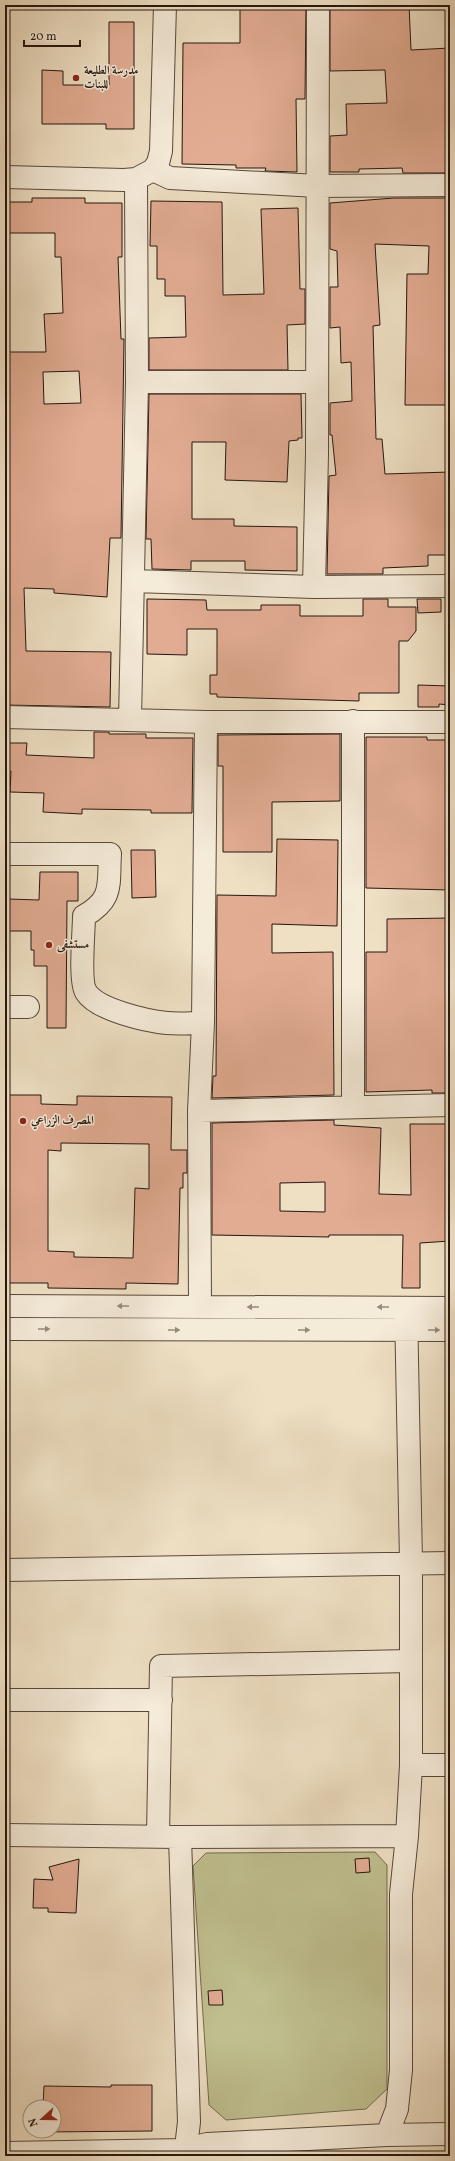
<svg xmlns="http://www.w3.org/2000/svg" width="455" height="2161" font-family="Vollkorn,Amiri,serif">
  <style>
    .green { fill: #c0c090; stroke: #726b50 }
    .building { fill: #e2ac93; stroke: #25160f; fill-rule: evenodd }
    .lines { fill: none; stroke-linecap: round; stroke-linejoin: round }
    .minor-casing { stroke: #58483c; stroke-width: 24 }
    .minor { stroke: #f5ebd9; stroke-width: 22 }
    .oneway { fill: #978b7e }
    .poi-dot { fill: #8f2418; stroke: #f5ebd9; stroke-width: 1.5 }
    .labels { text-anchor: middle; dominant-baseline: central; stroke-width: 3; stroke-linejoin: round; paint-order: stroke }
    .poi-label { font-size: 12px; font-weight: bold; fill: #25160f; stroke: #f5ebd9; text-anchor: start }
  </style>
  <rect width="100%" height="100%" fill="#efe0c4"/>
  <filter id="stains"><feTurbulence type="fractalNoise" baseFrequency=".005" numOctaves="4"/><feColorMatrix values="0 0 0 0 .2 0 0 0 0 .09 0 0 0 0 .02 0 0 0 .5 -.17"/></filter>
  <radialGradient id="worn" r=".72"><stop offset=".6" stop-color="#630" stop-opacity="0"/><stop offset="1" stop-color="#630" stop-opacity=".3"/></radialGradient>
  <path class="green" d="M 375,1852 L 387,1865 L 387,2089 L 366,2109 L 226,2120 L 209,2105 L 193,1866 L 206,1853 Z"/>
  <path class="building" d="M 240,5 L 306,5 L 305,99 L 296,99 L 297,172 L 265,171 L 266,168 L 236,168 L 236,165 L 182,164 L 183,43 L 240,43 Z
    M 330,5 L 409,5 L 411,50 L 450,48 L 450,173 L 403,173 L 402,168 L 359,169 L 359,172 L 330,172 L 330,136 L 347,135 L 346,104 L 387,103 L 385,70 L 330,71 Z
    M 109,22 L 134,22 L 134,129 L 106,129 L 106,124 L 42,124 L 42,70 L 63,71 L 63,85 L 109,85 Z
    M 32,198 L 85,198 L 85,203 L 122,203 L 122,257 L 118,257 L 121,339 L 124,339 L 121,538 L 110,538 L 107,597 L 54,593 L 54,589 L 24,588 L 26,651 L 111,652 L 110,707 L 5,705 L 5,352 L 46,352 L 44,314 L 63,313 L 61,257 L 55,257 L 55,233 L 5,233 L 5,202 L 32,202 ZM 79,371 L 81,403 L 44,404 L 43,372 Z
    M 394,198 L 450,198 L 450,405 L 405,405 L 407,274 L 428,274 L 429,246 L 375,244 L 380,325 L 373,326 L 376,439 L 382,439 L 385,474 L 450,472 L 450,555 L 428,555 L 428,566 L 383,568 L 383,574 L 327,574 L 329,476 L 336,475 L 332,435 L 330,435 L 330,403 L 352,401 L 351,362 L 341,363 L 340,327 L 330,328 L 330,287 L 338,287 L 337,251 L 330,249 L 330,203 Z
    M 151,201 L 222,202 L 223,295 L 264,294 L 261,209 L 298,208 L 300,289 L 305,289 L 305,324 L 287,325 L 288,370 L 149,370 L 149,338 L 186,337 L 185,296 L 165,296 L 165,279 L 157,279 L 157,246 L 150,246 Z
    M 149,394 L 301,394 L 302,438 L 298,438 L 298,440 L 289,441 L 287,482 L 225,480 L 226,442 L 192,442 L 192,519 L 234,519 L 234,526 L 297,527 L 297,571 L 245,570 L 245,561 L 191,561 L 191,570 L 152,569 L 151,539 L 146,539 Z
    M 147,599 L 206,600 L 207,610 L 261,610 L 261,605 L 300,605 L 300,616 L 363,616 L 363,599 L 388,599 L 388,607 L 416,607 L 416,631 L 408,641 L 399,641 L 399,693 L 359,693 L 359,701 L 217,697 L 217,694 L 210,694 L 210,675 L 217,675 L 217,629 L 187,629 L 187,655 L 147,654 Z
    M 417,599 L 441,599 L 441,612 L 418,613 Z
    M 418,685 L 450,686 L 450,705 L 439,704 L 439,707 L 418,707 Z
    M 94,732 L 109,732 L 109,734 L 146,734 L 146,738 L 193,738 L 192,813 L 151,813 L 151,810 L 82,809 L 82,814 L 43,812 L 44,793 L 10,792 L 11,771 L 5,770 L 7,743 L 27,743 L 26,755 L 94,758 Z
    M 340,734 L 340,801 L 272,802 L 272,852 L 223,852 L 223,766 L 218,766 L 218,735 Z
    M 366,737 L 427,737 L 427,740 L 450,740 L 450,890 L 366,888 Z
    M 277,839 L 338,840 L 337,926 L 272,924 L 272,953 L 333,952 L 334,1095 L 212,1098 L 213,1076 L 216,1076 L 217,895 L 276,896 Z
    M 131,850 L 155,850 L 156,897 L 132,898 Z
    M 40,872 L 78,872 L 78,901 L 67,901 L 66,1028 L 47,1028 L 47,966 L 34,966 L 34,950 L 31,950 L 31,931 L 7,931 L 8,899 L 39,900 Z
    M 450,918 L 450,1093 L 432,1093 L 432,1090 L 366,1092 L 366,952 L 387,952 L 387,919 Z
    M 5,1095 L 41,1095 L 41,1104 L 77,1105 L 77,1096 L 172,1097 L 171,1150 L 187,1150 L 187,1173 L 183,1173 L 183,1188 L 180,1188 L 178,1284 L 126,1283 L 126,1289 L 48,1288 L 48,1283 L 5,1283 ZM 61,1143 L 149,1144 L 149,1189 L 135,1188 L 133,1258 L 74,1257 L 74,1252 L 48,1251 L 48,1150 L 61,1151 Z
    M 334,1120 L 334,1125 L 381,1128 L 379,1194 L 411,1195 L 410,1124 L 450,1124 L 450,1241 L 420,1243 L 420,1288 L 402,1288 L 403,1235 L 329,1235 L 329,1237 L 212,1235 L 212,1123 ZM 325,1182 L 325,1212 L 280,1211 L 280,1183 Z
    M 369,1858 L 370,1872 L 356,1873 L 355,1859 Z
    M 79,1859 L 76,1913 L 48,1912 L 48,1908 L 33,1908 L 34,1879 L 53,1880 L 49,1867 Z
    M 222,1990 L 223,2005 L 209,2005 L 208,1991 Z
    M 111,2085 L 152,2085 L 152,2131 L 43,2132 L 54,2131 L 54,2107 L 43,2107 L 44,2086 L 111,2087 Z"/>
  <g class="lines">
    <g class="minor-casing">
      <path id="minor" d="M 153,170 L 158,163 L 161,151 L 165,5
        M 5,177 L 124,180 L 136,179 L 153,170 L 170,178 L 317,186 L 450,185
        M 137,382 L 317,382
        M 134,581 L 314,587 L 450,586
        M 314,587 L 317,454 L 318,5
        M 5,717 L 206,722 L 450,722
        M 130,720 L 137,382 L 136,179
        M 353,721 L 353,1107
        M 5,854 L 110,854 C 108,885 114,899 84,916 C 84,931 79,981 86,992 C 97,1010 147,1021 167,1023 C 179,1024 191,1023 203,1023
        M 5,1007 L 28,1007
        M 199,1111 L 450,1105
        M 5,1306 L 450,1308
        M 200,1306 L 199,1111 L 203,1023 L 206,722
        M 5,1329 L 450,1330
        M 5,1570 L 450,1563
        M 5,1700 L 161,1700
        M 411,1765 L 450,1765
        M 5,1835 L 180,1837 L 407,1836 L 411,1765 L 411,1562 L 406,1308
        M 158,1836 L 161,1666 L 410,1661
        M 180,1837 L 189,2122 L 185,2156
        M 387,2135 L 397,2109 L 401,2070 L 401,1894 L 407,1836
        M 5,2153 L 184,2150 L 207,2144 L 387,2135 L 450,2134"/>
    </g>
    <use href="#minor" class="minor"/>
  </g>
  <defs><path id="oneway-solid" d="M-6-.8H1V-3.2L6.5 0L1 3.2V.8H-6Z"/></defs>
  <g class="oneway">
    <use href="#oneway-solid" transform="translate(123 1306) rotate(180)"/>
    <use href="#oneway-solid" transform="translate(253 1307) rotate(-180)"/>
    <use href="#oneway-solid" transform="translate(383 1307) rotate(-180)"/>
    <use href="#oneway-solid" transform="translate(44 1329)"/>
    <use href="#oneway-solid" transform="translate(174 1330)"/>
    <use href="#oneway-solid" transform="translate(304 1330)"/>
    <use href="#oneway-solid" transform="translate(434 1330)"/>
  </g>
  <g class="poi-dot">
    <circle cx="76" cy="78" r="4"/>
    <circle cx="49" cy="945" r="4"/>
    <circle cx="23" cy="1121" r="4"/>
  </g>
  <g class="labels">
    <g class="poi-label">
      <text x="84" y="71">مدرسة الطليعة<tspan x="84" dy="14">للبنات</tspan></text>
      <text x="57" y="945">مستشفى</text>
      <text x="31" y="1121">المصرف الزراعي</text>
    </g>
  </g>
  <rect width="455" height="2161" fill="none" stroke="#efe0c4" stroke-width="20"/>
  <rect x="6" y="6" width="443" height="2149" fill="none" stroke="#25160f" stroke-width="2"/>
  <rect x="10" y="10" width="435" height="2141" fill="none" stroke="#25160f"/>
  <g transform="translate(42 2119) rotate(249)"><circle r="19" fill="#f5ebd9" stroke="#a29688"/>
  <path d="M0-3L7 15L0 10L-7 15Z" fill="#8f2418"/>
  <text y="-6" font-size="11" font-weight="bold" text-anchor="middle" fill="#25160f">N</text>
  </g>
  <path d="M24 40v6h56v-6" fill="none" stroke="#25160f" stroke-width="2"/>
  <text x="30" y="40" font-size="12" fill="#25160f" stroke="#f5ebd9" stroke-width="3" paint-order="stroke">20 m</text>
  <rect width="100%" height="100%" filter="url(#stains)"/>
  <rect width="100%" height="100%" fill="url(#worn)"/>
</svg>
